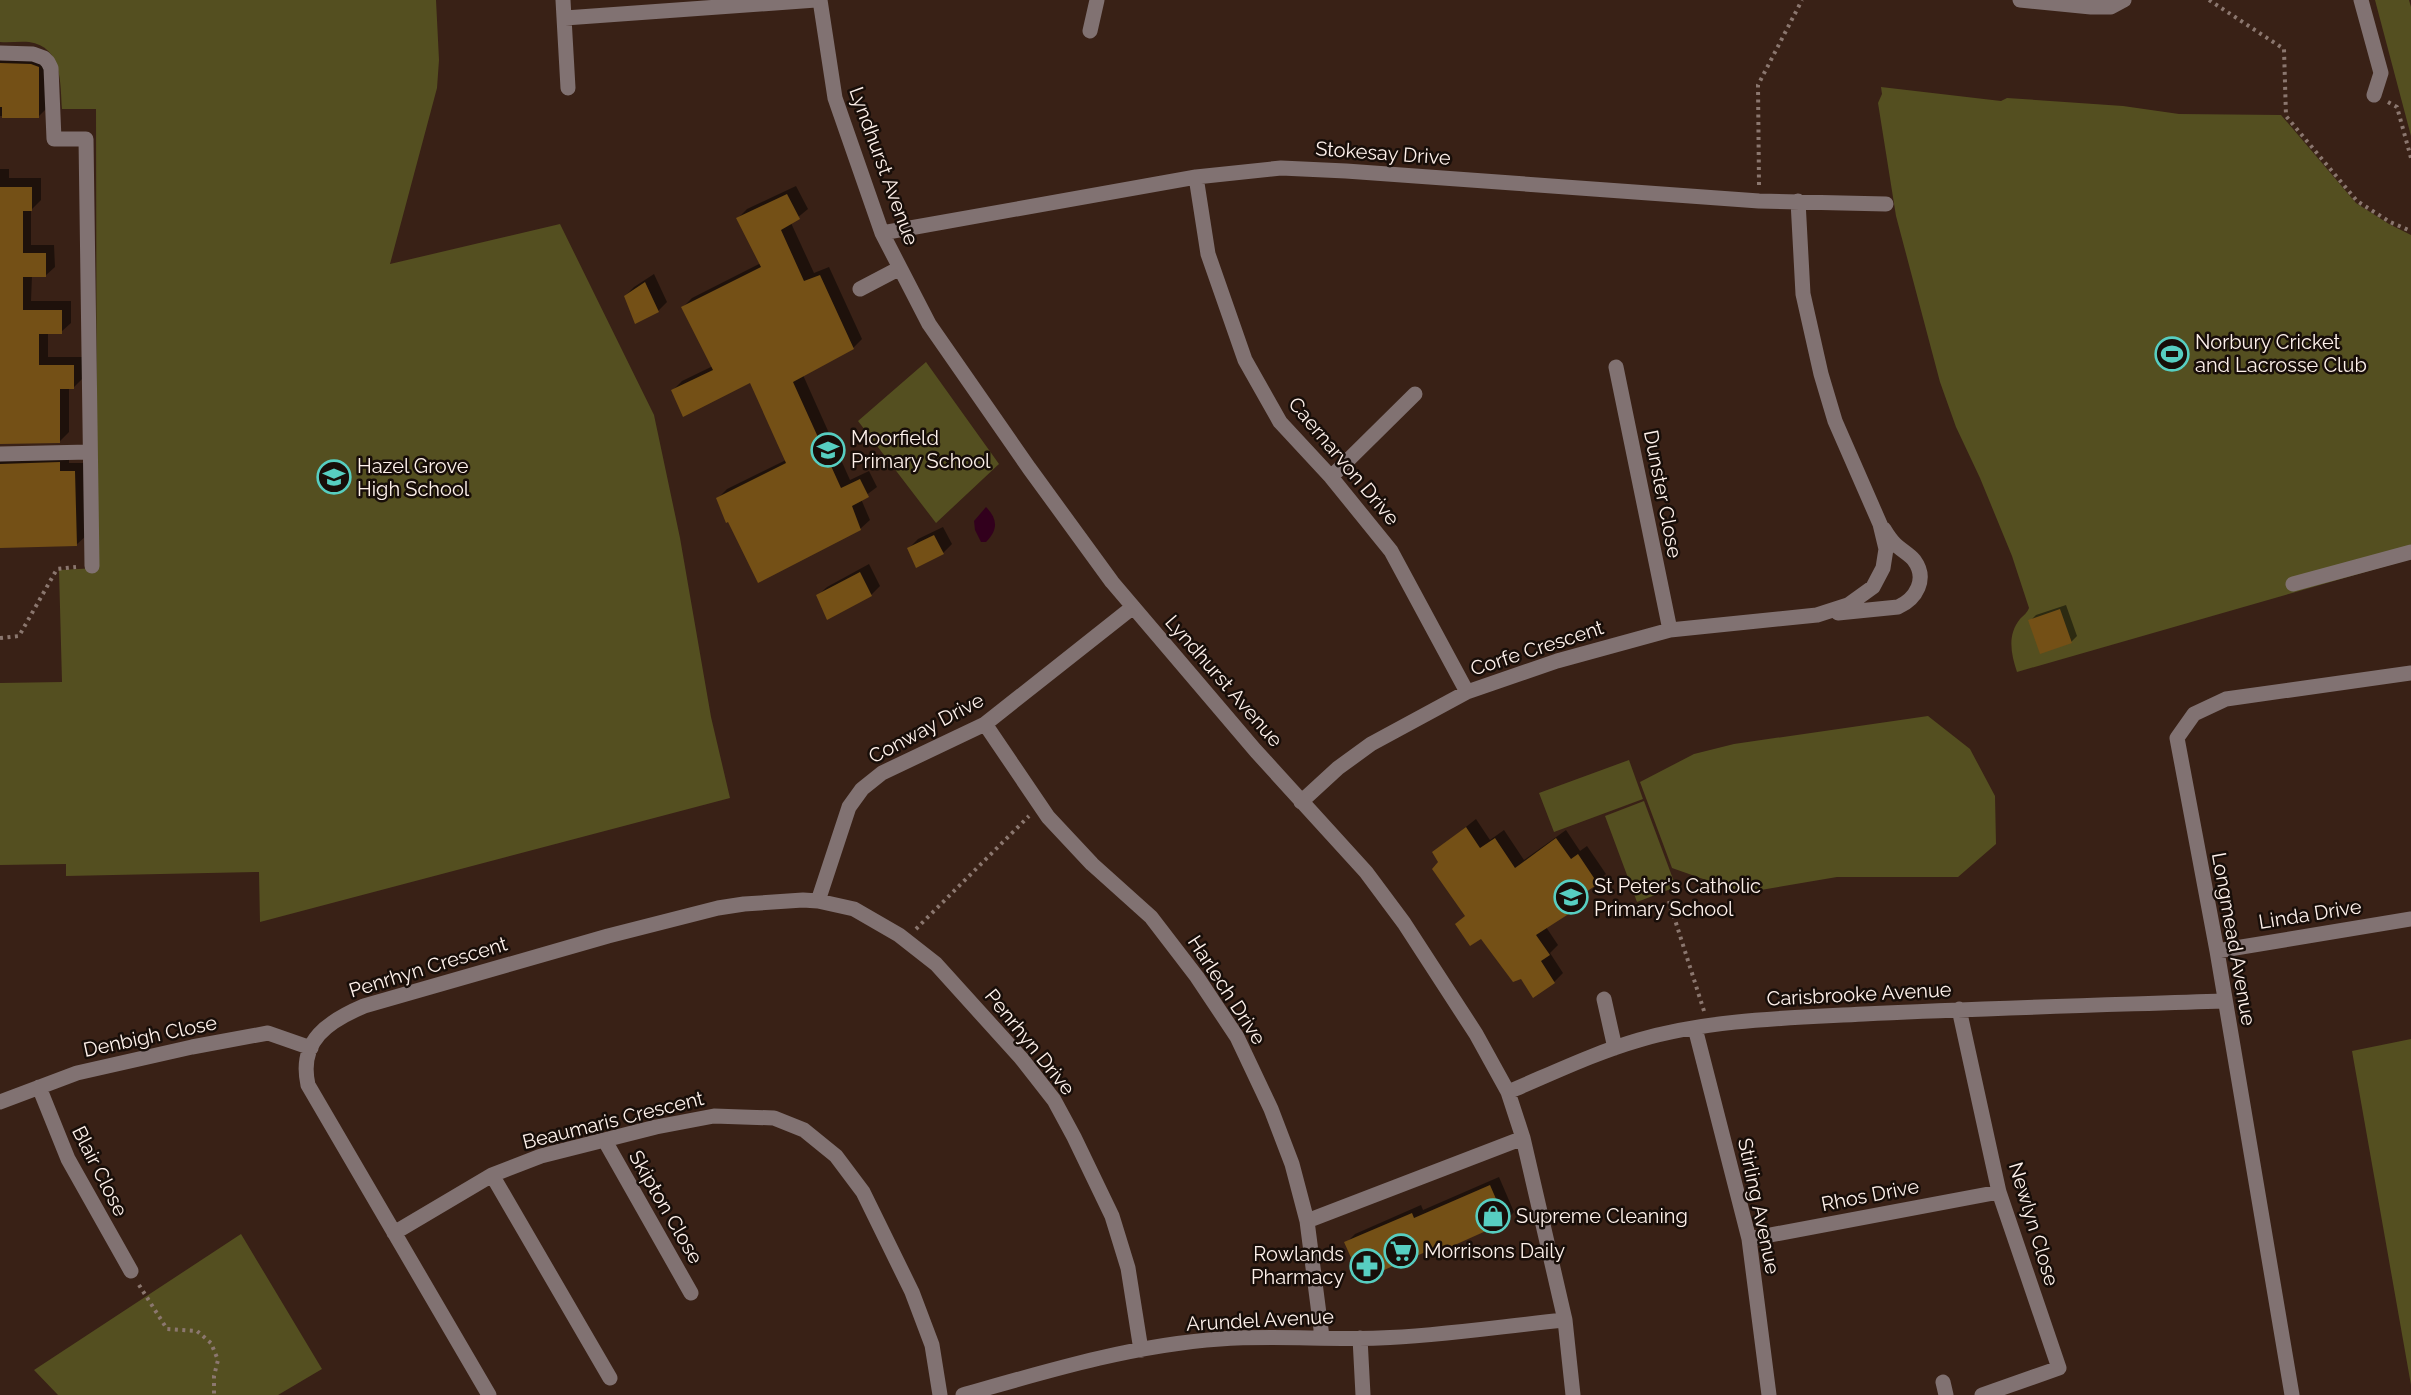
<svg xmlns="http://www.w3.org/2000/svg" width="2411" height="1395" font-family="Raleway,sans-serif">
  <style>
    .green { fill: #544f20 }
    .water { fill: #32001d }
    .shadow { fill: #0007 }
    .building { fill: #745016 }
    .lines { fill: none; stroke-linecap: round; stroke-linejoin: round }
    .path { stroke: #8b776f; stroke-width: 4; stroke-dasharray: 3 4.5; stroke-linecap: butt }
    .minor { stroke: #817272; stroke-width: 15 }
    .labels { text-anchor: middle; dominant-baseline: central; stroke-width: 5; stroke-linejoin: round; paint-order: stroke }
    .street-label { font-size: 20px; fill: #fef1eb; stroke: #180e09 }
    .poi-label { font-size: 20px; fill: #fef1eb; stroke: #180e09; text-anchor: start }
  </style>
  <rect width="100%" height="100%" fill="#392116"/>
  <path class="green" d="M 0,0 L 436,0 L 439,60 L 437,88 L 390,264 L 560,224 L 654,415 L 680,538 L 711,717 L 730,798 L 260,922 L 259,872 L 66,876 L 66,864 L 0,865 L 0,683 L 62,682 L 59,570 L 97,568 L 96,109 L 62,109 C 60,83 63,47 29,42 C 19,41 10,43 0,42 Z
    M 2375,0 L 2409,0 L 2411,7 L 2411,136 Z
    M 1881,87 L 2001,101 L 2007,98 L 2123,106 L 2179,114 L 2281,115 L 2356,203 L 2389,224 L 2411,235 L 2411,559 L 2017,672 C 2011,654 2007,635 2020,619 C 2024,615 2027,613 2029,608 L 2012,556 L 1980,478 L 1956,427 L 1940,382 L 1896,216 L 1878,103 L 1882,94 Z
    M 926,362 L 999,464 L 936,523 L 858,421 Z
    M 1928,716 L 1970,749 L 1995,796 L 1996,844 L 1958,877 L 1837,877 L 1743,893 L 1672,868 L 1640,782 L 1694,754 L 1734,744 Z
    M 1629,760 L 1643,799 L 1554,832 L 1539,793 Z
    M 1644,801 L 1676,887 L 1637,902 L 1605,816 Z
    M 2411,1039 L 2411,1385 L 2352,1051 Z
    M 241,1234 L 322,1369 L 278,1395 L 58,1395 L 34,1370 Z"/>
  <path class="water" d="M 986,507 C 998,519 998,530 986,542 L 981,542 L 975,530 L 974,521 Z"/>
  <path class="shadow" d="M 0,55 L 47,58 L 48,107 L 39,116 L 0,116 Z
    M 0,169 L 9,169 L 9,178 L 41,178 L 41,200 L 31,210 L 31,245 L 54,245 L 55,267 L 45,276 L 32,276 L 31,301 L 71,301 L 71,323 L 61,332 L 48,332 L 48,357 L 83,357 L 83,378 L 74,387 L 69,387 L 69,432 L 60,441 L 0,443 Z
    M 796,186 L 808,209 L 791,223 L 814,273 L 829,267 L 862,339 L 853,348 L 803,375 L 850,480 L 869,471 L 877,487 L 861,499 L 870,520 L 860,529 L 718,498 L 727,489 L 786,460 L 751,381 L 673,390 L 682,381 L 713,366 L 683,307 L 692,298 L 761,263 L 738,218 L 747,209 Z
    M 654,274 L 667,302 L 658,311 L 625,296 L 634,287 Z
    M 0,447 L 69,454 L 69,463 L 84,463 L 86,536 L 76,545 L 0,547 Z
    M 943,527 L 952,544 L 943,553 L 909,548 L 918,539 Z
    M 869,564 L 880,586 L 871,595 L 817,596 L 827,587 Z
    M 2066,605 L 2077,636 L 2071,642 L 2030,621 L 2036,615 Z
    M 1476,819 L 1490,840 L 1504,830 L 1524,860 L 1566,830 L 1580,851 L 1587,846 L 1606,874 L 1583,892 L 1586,897 L 1577,907 L 1546,927 L 1558,945 L 1550,953 L 1563,973 L 1554,982 L 1522,977 L 1466,915 L 1434,852 Z
    M 1499,1177 L 1514,1212 L 1505,1221 L 1437,1245 L 1346,1243 L 1355,1234 L 1421,1205 L 1423,1210 Z"/>
  <path class="building" d="M 0,63 L 31,64 L 39,67 L 39,118 L 2,118 L 2,107 L 0,107 Z
    M 0,187 L 32,187 L 32,211 L 23,211 L 23,253 L 46,253 L 46,277 L 23,277 L 23,310 L 62,310 L 62,334 L 39,334 L 39,365 L 74,365 L 74,389 L 60,389 L 60,443 L 0,444 Z
    M 787,194 L 800,219 L 781,230 L 804,281 L 820,275 L 854,349 L 793,382 L 841,488 L 860,479 L 869,497 L 852,506 L 861,530 L 758,583 L 728,522 L 726,523 L 716,498 L 786,463 L 750,383 L 683,417 L 671,390 L 713,370 L 681,307 L 761,267 L 736,218 Z
    M 645,282 L 659,312 L 635,324 L 624,296 Z
    M 60,462 L 60,471 L 75,471 L 77,546 L 0,548 L 0,464 Z
    M 934,535 L 944,554 L 916,568 L 907,548 Z
    M 860,572 L 872,596 L 827,620 L 816,595 Z
    M 2060,609 L 2072,643 L 2040,654 L 2028,620 Z
    M 1466,827 L 1480,848 L 1495,838 L 1515,868 L 1556,838 L 1571,859 L 1578,854 L 1598,884 L 1574,900 L 1578,908 L 1536,935 L 1550,955 L 1541,961 L 1555,983 L 1533,998 L 1521,979 L 1513,982 L 1481,939 L 1470,946 L 1455,924 L 1465,916 L 1432,869 L 1438,862 L 1432,852 Z
    M 1490,1185 L 1506,1222 L 1439,1252 L 1437,1247 L 1361,1280 L 1344,1242 L 1412,1213 L 1414,1218 Z"/>
  <g class="lines">
    <path class="path" d="M 2209,0 L 2284,49 L 2286,116 L 2357,201 L 2390,222 L 2411,231
      M 2388,102 L 2397,107 L 2411,158
      M 1759,185 L 1758,85 L 1802,0
      M 0,638 L 19,636 L 57,569 L 76,567
      M 1669,901 L 1704,1011
      M 916,929 L 1029,816
      M 139,1285 L 167,1329 L 197,1331 L 211,1343 L 218,1360 L 214,1376 L 214,1395"/>
    <path class="minor" d="M 563,0 L 568,88
      M 820,0 L 835,98 L 882,233 L 929,324 L 1029,468 L 1112,582 L 1255,750 L 1366,872 L 1404,923 L 1476,1034 L 1508,1092 L 1523,1138 L 1565,1320 L 1573,1395
      M 2020,0 L 2091,7 L 2111,7 L 2124,0
      M 2361,0 L 2381,73 L 2374,95
      M 565,18 L 816,0
      M 1090,31 L 1097,0
      M 0,53 L 33,54 L 44,58 L 48,62 L 51,68 L 54,139 L 86,139 L 92,566
      M 1196,177 L 1208,254 L 1245,360 L 1280,422 L 1331,477 L 1391,551 L 1467,692
      M 882,233 L 1196,177 L 1281,168 L 1346,171 L 1759,201 L 1886,204
      M 860,289 L 900,268
      M 1616,367 L 1670,630
      M 0,454 L 89,452
      M 1331,477 L 1415,394
      M 2293,584 L 2411,552
      M 1838,613 L 1898,607 C 1916,599 1928,579 1914,560 C 1909,554 1901,550 1895,544 C 1891,540 1887,534 1884,529
      M 985,724 L 1048,817 L 1092,864 L 1151,917 L 1197,977 L 1237,1037 L 1271,1109 L 1292,1164 L 1307,1221 L 1322,1337
      M 1301,802 L 1338,768 L 1371,744 L 1467,692 L 1557,661 L 1670,630 L 1817,615 L 1848,605 L 1873,587 L 1883,568 L 1886,549 L 1880,524 L 1835,421 L 1821,374 L 1803,294 L 1798,201
      M 818,901 L 849,807 L 862,789 L 882,773 L 985,724 L 1133,607
      M 2217,951 L 2411,919
      M 1604,999 L 1615,1048
      M 1959,1009 L 1999,1192 L 2059,1368 L 1982,1395
      M 1695,1028 L 1749,1239 L 1769,1395
      M 39,1087 L 68,1159 L 131,1271
      M 1508,1092 C 1551,1074 1594,1053 1639,1040 C 1711,1019 1790,1018 1864,1014 C 1984,1008 2104,1005 2224,1001
      M 0,1102 L 77,1073 L 192,1047 L 268,1033 L 311,1048
      M 605,1141 L 691,1293
      M 492,1175 L 610,1378
      M 1307,1221 L 1523,1138
      M 394,1233 L 492,1175 L 541,1156 L 656,1127 L 714,1116 L 774,1118 L 804,1130 L 836,1156 L 863,1192 L 912,1292 L 932,1345 L 940,1395
      M 1749,1239 L 1999,1192
      M 1360,1338 L 1363,1395
      M 1943,1382 L 1946,1395
      M 489,1395 L 308,1085 C 298,1040 329,1021 364,1006 L 608,936 L 718,908 L 744,904 L 803,900 L 818,901 L 854,909 L 899,935 L 936,964 L 1021,1058 L 1054,1100 L 1074,1137 L 1112,1216 L 1128,1268 L 1141,1350
      M 963,1395 C 1047,1371 1133,1345 1220,1339 C 1273,1335 1326,1340 1379,1338 C 1441,1336 1503,1326 1565,1320
      M 2292,1395 L 2217,951 L 2177,738 L 2194,714 L 2226,699 L 2411,673"/>
  </g>
  <defs>
    <g id="stadium-ring" transform="scale(1.725)"><circle r="9.5" fill="#180e09" stroke="#57cec1" stroke-width="1.5"/><path d="M0-5a6.5 5 0 1 0 0 10a6.5 5 0 1 0 0-10ZM-3.5-1.8h7v3.6h-7Z" fill="#57cec1"/></g>
    <g id="school-ring" transform="scale(1.725)"><circle r="9.5" fill="#180e09" stroke="#57cec1" stroke-width="1.5"/><path d="M0-5L7-2L0 1L-7-2ZM-4 1L0 2.5L4 1V4Q0 6-4 4Z" fill="#57cec1"/></g>
    <g id="shop-ring" transform="scale(1.725)"><circle r="9.5" fill="#180e09" stroke="#57cec1" stroke-width="1.5"/><path d="M-5-2.5h2.3a2.7 3.5 0 0 1 5.4 0H5L5.5 6h-11ZM-1.5-2.5h3a1.5 2.3 0 0 0-3 0Z" fill="#57cec1"/></g>
    <g id="supermarket-ring" transform="scale(1.725)"><circle r="9.5" fill="#180e09" stroke="#57cec1" stroke-width="1.5"/><path d="M-6-5.5h2.5l.6 2H6L4.5 2H-2.5L-4.4-4H-6ZM-1.5 3.2a1.3 1.3 0 1 0 .1 0ZM3 3.2a1.3 1.3 0 1 0 .1 0Z" fill="#57cec1"/></g>
    <g id="pharmacy-ring" transform="scale(1.725)"><circle r="9.5" fill="#180e09" stroke="#57cec1" stroke-width="1.5"/><path d="M-2-6h4v4h4v4h-4v4h-4v-4h-4v-4h4Z" fill="#57cec1"/></g>
  </defs>
  <g fill-rule="evenodd">
    <use href="#stadium-ring" x="2172" y="354"/>
    <use href="#school-ring" x="828" y="450"/>
    <use href="#school-ring" x="334" y="477"/>
    <use href="#school-ring" x="1571" y="897"/>
    <use href="#shop-ring" x="1493" y="1216"/>
    <use href="#supermarket-ring" x="1401" y="1251"/>
    <use href="#pharmacy-ring" x="1367" y="1266"/>
  </g>
  <g class="labels">
    <g class="street-label">
      <text transform="translate(1383 153) rotate(4)">Stokesay Drive</text>
      <text transform="translate(884 166) rotate(70)">Lyndhurst Avenue</text>
      <text transform="translate(1344 461) rotate(50)">Caernarvon Drive</text>
      <text transform="translate(1663 494) rotate(79)">Dunster Close</text>
      <text transform="translate(1537 648) rotate(-18)">Corfe Crescent</text>
      <text transform="translate(1224 681) rotate(49)">Lyndhurst Avenue</text>
      <text transform="translate(926 728) rotate(-28)">Conway Drive</text>
      <text transform="translate(2310 914) rotate(-9)">Linda Drive</text>
      <text transform="translate(2234 939) rotate(80)">Longmead Avenue</text>
      <text transform="translate(428 967) rotate(-17)">Penrhyn Crescent</text>
      <text transform="translate(1227 990) rotate(57)">Harlech Drive</text>
      <text transform="translate(1859 994) rotate(-3)">Carisbrooke Avenue</text>
      <text transform="translate(150 1036) rotate(-12)">Denbigh Close</text>
      <text transform="translate(1030 1042) rotate(51)">Penrhyn Drive</text>
      <text transform="translate(613 1120) rotate(-14)">Beaumaris Crescent</text>
      <text transform="translate(100 1171) rotate(63)">Blair Close</text>
      <text transform="translate(1870 1195) rotate(-11)">Rhos Drive</text>
      <text transform="translate(1759 1206) rotate(78)">Stirling Avenue</text>
      <text transform="translate(666 1207) rotate(60)">Skipton Close</text>
      <text transform="translate(2034 1224) rotate(73)">Newlyn Close</text>
      <text transform="translate(1260 1320) rotate(-3)">Arundel Avenue</text>
    </g>
    <g class="poi-label">
      <text x="2195" y="342">Norbury Cricket<tspan x="2195" dy="23">and Lacrosse Club</tspan></text>
      <text x="851" y="438">Moorfield<tspan x="851" dy="23">Primary School</tspan></text>
      <text x="357" y="466">Hazel Grove<tspan x="357" dy="23">High School</tspan></text>
      <text x="1594" y="886">St Peter's Catholic<tspan x="1594" dy="23">Primary School</tspan></text>
      <text x="1516" y="1216">Supreme Cleaning</text>
      <text x="1424" y="1251">Morrisons Daily</text>
      <text x="1344" y="1254" text-anchor="end">Rowlands<tspan x="1344" dy="23">Pharmacy</tspan></text>
    </g>
  </g>
</svg>
